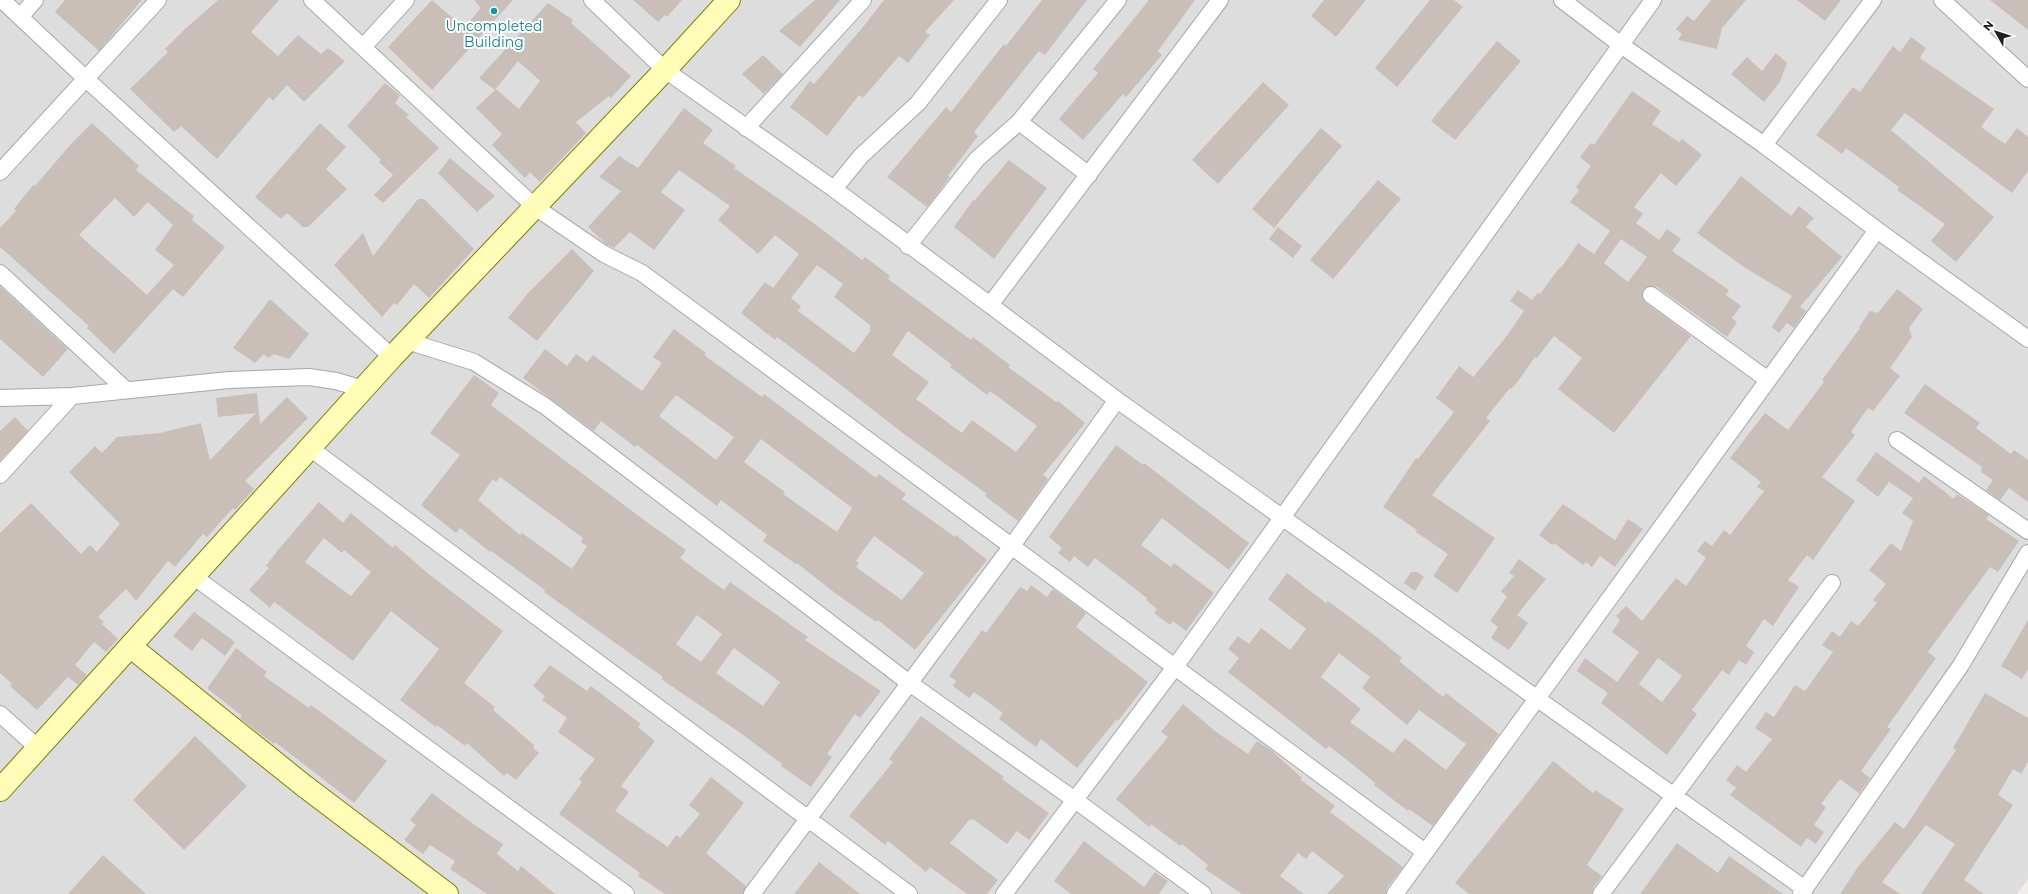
<svg xmlns="http://www.w3.org/2000/svg" width="2028" height="894" font-family="Montserrat,sans-serif">
  <style>
    .residential { fill: #dedddd }
    .building { fill: #cabeb9; fill-rule: evenodd }
    .lines { fill: none; stroke-linecap: round; stroke-linejoin: round }
    .street-casing { stroke: #a7a7a7; stroke-width: 18 }
    .secondary-casing { stroke: #7c7f00; stroke-width: 24 }
    .street { stroke: #fff; stroke-width: 16 }
    .secondary { stroke: #fffdb7; stroke-width: 22 }
    .culture-dot { fill: #0f9aa8; stroke: #fff; stroke-width: 1.5 }
    .labels { text-anchor: middle; dominant-baseline: central; stroke-width: 4; stroke-linejoin: round; paint-order: stroke }
    .culture-label { font-size: 14px; fill: #0d838f; stroke: #fff }
  </style>
  <rect width="100%" height="100%" fill="#f2ede6"/>
  <path class="residential" d="M 0,0 L 2028,0 L 2028,879 L 2017,894 L 0,894 Z"/>
  <path class="building" d="M 65,0 L 142,0 L 99,51 L 55,12 Z
    M 218,0 L 279,0 L 251,32 L 278,56 L 298,35 L 321,54 L 328,48 L 345,61 L 304,102 L 287,85 L 273,101 L 269,97 L 217,159 L 181,126 L 174,132 L 130,89 L 168,52 L 165,49 L 185,29 Z
    M 432,0 L 464,28 L 481,8 L 474,0 L 513,0 L 432,90 L 388,47 Z
    M 633,0 L 682,0 L 667,17 L 665,15 L 658,22 Z
    M 815,0 L 840,0 L 800,47 L 779,31 Z
    M 884,0 L 954,0 L 925,32 L 930,35 L 908,63 L 899,56 L 863,98 L 859,95 L 827,136 L 790,107 L 810,81 L 814,84 L 863,27 Z
    M 1042,0 L 1087,0 L 1045,55 L 1039,51 L 974,132 L 978,136 L 948,176 L 950,177 L 927,207 L 887,177 L 946,107 L 951,112 L 1004,44 L 1006,46 Z
    M 1149,0 L 1195,0 L 1158,51 L 1162,55 L 1126,97 L 1123,94 L 1083,140 L 1059,119 L 1098,73 L 1093,69 Z
    M 1324,0 L 1366,0 L 1336,37 L 1311,16 Z
    M 1430,0 L 1454,0 L 1463,7 L 1397,87 L 1375,68 Z
    M 1711,0 L 1746,0 L 1722,28 L 1717,49 L 1678,40 L 1682,34 L 1676,29 L 1687,16 L 1694,21 Z
    M 1797,0 L 1841,0 L 1825,21 Z
    M 1990,0 L 2028,0 L 2028,30 Z
    M 548,3 L 573,20 L 571,23 L 631,76 L 611,98 L 609,96 L 576,122 L 586,133 L 540,182 L 530,172 L 525,178 L 492,145 L 502,134 L 476,108 L 496,89 L 519,109 L 540,81 L 518,61 L 495,90 L 479,78 Z
    M 1911,37 L 1926,48 L 1920,58 L 1994,109 L 1981,127 L 2005,144 L 2017,128 L 2028,137 L 2028,171 L 2012,193 L 1905,113 L 1891,130 L 1994,217 L 1956,262 L 1931,241 L 1945,224 L 1897,190 L 1899,187 L 1846,148 L 1842,154 L 1816,135 L 1853,87 L 1860,92 L 1893,46 L 1900,52 Z
    M 1497,41 L 1521,61 L 1455,140 L 1431,121 Z
    M 1776,53 L 1787,63 L 1780,82 L 1764,102 L 1731,74 L 1747,57 L 1762,71 Z
    M 763,55 L 783,74 L 764,94 L 742,74 Z
    M 1263,82 L 1289,105 L 1218,184 L 1192,160 Z
    M 385,83 L 400,95 L 395,103 L 409,115 L 406,117 L 439,148 L 383,203 L 374,195 L 393,175 L 379,162 L 381,160 L 347,126 Z
    M 1632,91 L 1661,111 L 1652,124 L 1679,142 L 1682,139 L 1702,155 L 1676,186 L 1661,173 L 1634,207 L 1643,214 L 1636,223 L 1659,240 L 1667,229 L 1681,239 L 1672,251 L 1729,290 L 1726,295 L 1741,306 L 1732,318 L 1737,322 L 1727,337 L 1657,287 L 1652,286 L 1644,289 L 1642,294 L 1645,302 L 1691,336 L 1614,433 L 1558,389 L 1582,358 L 1554,336 L 1537,358 L 1535,357 L 1518,381 L 1511,389 L 1510,388 L 1486,418 L 1490,421 L 1432,495 L 1495,538 L 1457,593 L 1433,576 L 1448,554 L 1416,532 L 1417,530 L 1383,507 L 1416,458 L 1418,459 L 1454,412 L 1436,398 L 1459,366 L 1473,377 L 1506,337 L 1524,311 L 1510,301 L 1518,290 L 1532,300 L 1538,292 L 1540,294 L 1560,267 L 1561,268 L 1578,243 L 1594,254 L 1610,231 L 1570,202 L 1579,190 L 1576,187 L 1591,166 L 1580,157 L 1591,143 L 1594,145 ZM 1621,239 L 1647,257 L 1628,282 L 1604,263 Z
    M 684,108 L 713,130 L 703,143 L 736,166 L 734,168 L 815,224 L 862,260 L 865,257 L 890,276 L 888,279 L 971,340 L 973,337 L 1010,365 L 1008,367 L 1056,402 L 1058,401 L 1085,423 L 1043,475 L 1048,479 L 1018,521 L 985,496 L 987,494 L 904,434 L 824,372 L 777,337 L 775,340 L 741,313 L 765,282 L 773,288 L 799,254 L 775,235 L 758,254 L 718,220 L 730,206 L 679,170 L 661,192 L 685,210 L 654,250 L 630,232 L 614,248 L 606,244 L 588,227 L 621,191 L 599,177 L 619,156 L 638,168 ZM 817,265 L 843,284 L 834,297 L 871,326 L 869,329 L 871,330 L 854,353 L 798,311 L 801,306 L 791,298 ZM 908,331 L 952,365 L 950,367 L 987,395 L 990,391 L 1037,426 L 1016,452 L 972,420 L 962,433 L 916,399 L 929,382 L 892,355 Z
    M 92,123 L 139,166 L 136,170 L 194,216 L 192,220 L 225,247 L 183,297 L 173,289 L 114,354 L 87,328 L 89,326 L 0,247 L 0,228 L 16,211 L 14,209 L 33,185 L 35,186 L 71,144 ZM 115,198 L 134,217 L 148,202 L 173,225 L 155,250 L 174,265 L 147,295 L 79,235 Z
    M 320,123 L 346,147 L 326,169 L 347,189 L 308,227 L 303,227 L 287,213 L 281,219 L 255,197 Z
    M 1321,128 L 1342,146 L 1274,228 L 1252,209 Z
    M 450,158 L 495,196 L 477,212 L 438,173 Z
    M 1009,160 L 1047,188 L 994,259 L 954,227 L 973,200 L 974,201 Z
    M 1741,176 L 1791,216 L 1799,206 L 1814,218 L 1806,227 L 1842,257 L 1800,307 L 1806,311 L 1794,328 L 1787,323 L 1779,333 L 1772,327 L 1792,296 L 1744,267 L 1697,233 Z
    M 1378,180 L 1401,199 L 1333,279 L 1310,260 Z
    M 418,199 L 424,199 L 474,249 L 429,298 L 414,284 L 397,305 L 394,303 L 382,317 L 334,265 L 363,233 L 373,256 Z
    M 1278,227 L 1302,246 L 1293,258 L 1269,239 Z
    M 572,249 L 594,271 L 537,341 L 508,318 L 528,293 Z
    M 0,286 L 68,349 L 43,377 L 0,339 Z
    M 1897,289 L 1923,309 L 1909,328 L 1912,337 L 1890,368 L 1900,376 L 1873,411 L 1868,408 L 1851,432 L 1855,435 L 1822,477 L 1855,501 L 1813,560 L 1807,555 L 1788,580 L 1799,587 L 1773,626 L 1764,619 L 1746,646 L 1754,652 L 1746,665 L 1739,660 L 1729,675 L 1722,670 L 1692,710 L 1697,714 L 1667,755 L 1601,703 L 1608,693 L 1577,671 L 1585,658 L 1617,682 L 1639,652 L 1612,632 L 1620,620 L 1616,616 L 1626,606 L 1642,621 L 1676,578 L 1686,586 L 1706,558 L 1697,551 L 1705,541 L 1712,546 L 1724,530 L 1730,535 L 1764,491 L 1757,487 L 1761,482 L 1730,458 L 1765,413 L 1788,430 L 1824,382 L 1822,380 L 1860,328 L 1859,327 L 1870,311 L 1878,313 ZM 1658,658 L 1682,676 L 1662,702 L 1639,684 Z
    M 270,299 L 309,334 L 289,359 L 274,354 L 268,358 L 264,354 L 255,363 L 233,348 Z
    M 674,329 L 706,353 L 704,355 L 762,397 L 764,394 L 876,478 L 879,474 L 906,494 L 902,499 L 955,537 L 956,535 L 987,560 L 915,650 L 878,620 L 876,622 L 835,593 L 797,563 L 796,564 L 763,541 L 767,535 L 721,500 L 717,506 L 637,445 L 635,447 L 601,421 L 594,431 L 523,378 L 545,349 L 567,366 L 576,354 L 587,362 L 593,355 L 642,391 L 662,363 L 653,357 ZM 676,395 L 734,437 L 716,460 L 659,416 ZM 761,439 L 852,508 L 837,532 L 783,494 L 785,492 L 744,462 ZM 874,536 L 924,573 L 902,600 L 856,567 L 859,563 L 856,561 Z
    M 474,375 L 499,393 L 491,405 L 644,520 L 686,550 L 680,558 L 724,590 L 730,582 L 808,637 L 805,640 L 881,691 L 860,718 L 855,714 L 827,754 L 832,757 L 811,787 L 781,766 L 782,764 L 742,734 L 661,679 L 663,677 L 544,592 L 545,590 L 491,551 L 490,552 L 460,528 L 456,533 L 421,505 L 460,455 L 430,433 ZM 500,477 L 583,538 L 581,542 L 587,546 L 572,569 L 522,533 L 520,535 L 478,500 L 493,479 L 496,482 ZM 697,615 L 722,634 L 701,662 L 676,644 ZM 734,648 L 780,682 L 763,706 L 716,673 Z
    M 1925,384 L 1980,423 L 1976,428 L 2011,454 L 2014,450 L 2028,460 L 2028,502 L 2009,488 L 2000,500 L 1986,490 L 1993,480 L 1981,472 L 1982,467 L 1904,413 Z
    M 257,393 L 260,424 L 287,397 L 308,418 L 245,481 L 254,489 L 235,510 L 233,508 L 207,537 L 203,534 L 175,567 L 168,561 L 136,601 L 126,589 L 98,617 L 104,622 L 102,624 L 118,639 L 106,652 L 94,642 L 75,665 L 87,675 L 78,685 L 68,677 L 37,710 L 10,686 L 12,684 L 0,673 L 0,533 L 31,503 L 81,554 L 90,545 L 97,552 L 120,524 L 69,472 L 95,446 L 102,453 L 117,437 L 160,433 L 201,423 L 210,460 L 256,413 L 218,417 L 216,398 Z
    M 15,417 L 28,431 L 0,461 L 0,431 Z
    M 1116,445 L 1143,465 L 1144,463 L 1249,543 L 1229,570 L 1162,518 L 1141,545 L 1171,567 L 1174,563 L 1214,593 L 1186,631 L 1173,621 L 1170,625 L 1154,613 L 1157,609 L 1146,600 L 1147,598 L 1095,558 L 1088,567 L 1074,556 L 1070,562 L 1058,553 L 1062,548 L 1049,537 Z
    M 1876,452 L 1919,483 L 1924,476 L 1954,499 L 1957,494 L 1989,515 L 1986,519 L 2019,541 L 1998,572 L 1990,567 L 1928,652 L 1936,658 L 1887,727 L 1891,729 L 1861,771 L 1870,778 L 1860,792 L 1860,794 L 1840,779 L 1821,804 L 1826,807 L 1814,825 L 1824,832 L 1816,844 L 1807,838 L 1801,847 L 1730,795 L 1736,788 L 1726,780 L 1737,765 L 1746,772 L 1772,739 L 1755,728 L 1766,712 L 1774,717 L 1795,685 L 1805,691 L 1833,652 L 1822,645 L 1832,631 L 1840,637 L 1851,621 L 1858,626 L 1877,603 L 1873,600 L 1886,584 L 1869,570 L 1891,543 L 1901,551 L 1913,521 L 1902,513 L 1913,498 L 1889,482 L 1878,497 L 1856,480 Z
    M 319,502 L 343,523 L 351,513 L 393,548 L 395,545 L 430,575 L 503,631 L 464,683 L 495,707 L 493,710 L 534,745 L 533,748 L 539,753 L 516,780 L 507,773 L 504,776 L 467,743 L 465,746 L 437,725 L 436,727 L 400,700 L 439,649 L 391,611 L 353,661 L 274,602 L 270,608 L 249,590 L 269,568 L 266,566 L 278,550 ZM 324,538 L 342,553 L 344,550 L 371,572 L 351,596 L 305,562 Z
    M 1563,504 L 1615,540 L 1628,519 L 1643,529 L 1615,567 L 1600,556 L 1592,567 L 1586,562 L 1583,565 L 1554,543 L 1552,545 L 1539,535 Z
    M 1519,559 L 1546,579 L 1517,615 L 1528,623 L 1509,650 L 1491,638 L 1498,627 L 1490,621 L 1507,597 L 1501,591 L 1514,576 L 1509,573 Z
    M 1411,572 L 1417,572 L 1424,577 L 1415,591 L 1404,583 Z
    M 1287,573 L 1326,603 L 1328,601 L 1378,638 L 1402,658 L 1399,661 L 1443,697 L 1446,693 L 1499,734 L 1433,826 L 1409,809 L 1408,811 L 1374,785 L 1375,783 L 1352,764 L 1329,746 L 1326,749 L 1228,672 L 1239,658 L 1228,649 L 1238,636 L 1249,644 L 1261,628 L 1290,650 L 1306,629 L 1268,599 ZM 1339,653 L 1370,677 L 1362,688 L 1407,725 L 1419,710 L 1466,744 L 1446,770 L 1405,738 L 1393,753 L 1350,722 L 1361,709 L 1321,677 Z
    M 1031,585 L 1047,597 L 1053,589 L 1086,613 L 1076,627 L 1148,682 L 1118,721 L 1116,720 L 1077,768 L 1041,739 L 1036,747 L 1025,739 L 999,719 L 1003,713 L 974,692 L 969,698 L 953,686 L 956,681 L 949,676 L 982,630 L 986,633 L 1020,587 L 1027,591 Z
    M 194,612 L 235,642 L 225,656 L 202,638 L 192,651 L 173,636 Z
    M 2028,620 L 2028,669 L 2022,679 L 2001,666 Z
    M 236,648 L 267,672 L 264,676 L 309,708 L 311,705 L 387,761 L 354,803 L 275,742 L 274,744 L 246,723 L 240,718 L 242,716 L 208,689 L 208,687 Z
    M 550,665 L 587,691 L 591,686 L 641,724 L 638,727 L 655,741 L 621,786 L 629,792 L 615,811 L 668,847 L 676,835 L 680,838 L 700,814 L 689,805 L 711,777 L 744,803 L 706,853 L 746,886 L 743,894 L 665,894 L 638,876 L 640,873 L 559,814 L 582,782 L 579,779 L 595,759 L 558,732 L 567,718 L 542,700 L 545,696 L 533,686 Z
    M 1985,693 L 2028,718 L 2028,762 L 2021,774 L 2013,769 L 1998,795 L 2013,805 L 1964,880 L 1984,894 L 1921,894 L 1955,844 L 1926,825 L 1882,882 L 1900,894 L 1840,894 L 1858,867 L 1895,822 L 1904,829 L 1956,750 L 1953,748 Z
    M 1183,704 L 1215,731 L 1248,754 L 1257,741 L 1271,750 L 1302,778 L 1301,780 L 1335,806 L 1330,812 L 1403,867 L 1387,888 L 1386,894 L 1327,894 L 1344,876 L 1312,851 L 1306,859 L 1298,853 L 1280,876 L 1304,894 L 1242,894 L 1205,869 L 1208,865 L 1182,844 L 1180,846 L 1151,824 L 1149,827 L 1116,799 L 1168,737 L 1161,732 Z
    M 921,716 L 1004,777 L 1002,779 L 1049,813 L 1029,840 L 1017,831 L 1007,844 L 973,819 L 972,820 L 970,819 L 950,843 L 998,880 L 987,894 L 967,894 L 930,867 L 926,872 L 888,841 L 885,845 L 849,816 L 893,762 L 889,759 Z
    M 195,736 L 247,786 L 184,850 L 133,800 Z
    M 1553,761 L 1593,793 L 1595,790 L 1624,809 L 1587,865 L 1602,876 L 1593,888 L 1592,894 L 1469,894 L 1455,883 Z
    M 432,793 L 469,821 L 503,844 L 497,854 L 518,871 L 521,866 L 555,894 L 487,894 L 450,869 L 455,861 L 430,845 L 423,854 L 404,840 L 416,825 L 410,820 Z
    M 1084,841 L 1144,887 L 1155,872 L 1168,881 L 1159,894 L 1071,894 L 1054,881 Z
    M 1677,843 L 1718,873 L 1729,856 L 1783,894 L 1640,894 Z
    M 103,855 L 146,894 L 68,894 Z
    M 819,862 L 860,894 L 794,894 Z"/>
  <g class="lines">
    <g class="street-casing">
      <path id="street" d="M 2,0 L 86,79 L 392,357
        M 312,0 L 535,207 L 604,254 L 642,273 L 1425,852
        M 592,0 L 665,70 L 834,189 L 990,305 L 1220,0
        M 1562,0 L 1621,45 L 1764,145 L 1877,230 L 2028,339
        M 1942,0 L 2028,79
        M 20,17 L 35,0
        M 363,47 L 406,0
        M 1019,122 L 1118,0
        M 746,128 L 863,0
        M 1764,145 L 1873,0
        M 0,172 L 158,0
        M 834,189 L 861,156 L 918,103 L 999,0
        M 908,246 L 977,159 L 1019,122 L 1089,175
        M 0,273 L 125,389
        M 1651,295 L 1768,380
        M 990,305 L 1117,400 L 1805,889
        M 407,341 L 474,362 L 545,406 L 908,682 L 1075,800 L 1203,894
        M 0,398 L 72,396 L 229,380 L 309,377 L 336,381 L 363,389
        M 1897,440 L 2028,531
        M 310,448 L 909,894
        M 0,475 L 72,396
        M 193,576 L 626,894
        M 0,714 L 38,748
        M 752,894 L 1011,547 L 1117,400
        M 1004,894 L 1175,667 L 1653,0
        M 1395,894 L 1877,230
        M 1601,894 L 1832,583
        M 1801,894 L 1961,665 L 2028,553"/>
    </g>
    <g class="secondary-casing">
      <path id="secondary" d="M 131,647 L 303,785 L 447,894
        M 0,790 L 392,357 L 665,70 L 729,0"/>
    </g>
    <use href="#street" class="street"/>
    <use href="#secondary" class="secondary"/>
  </g>
  <circle class="culture-dot" cx="494" cy="11" r="4"/>
  <g class="labels">
    <g class="culture-label">
      <text x="494" y="26">Uncompleted<tspan x="494" dy="16">Building</tspan></text>
    </g>
  </g>
  <g transform="translate(1996 32) rotate(309)" stroke="#ffffff" stroke-width="3" paint-order="stroke">
  <path d="M0-3L7 15L0 10L-7 15Z" fill="#202020"/>
  <text y="-6" font-size="11" font-weight="bold" text-anchor="middle" fill="#202020">N</text>
  </g>
</svg>
